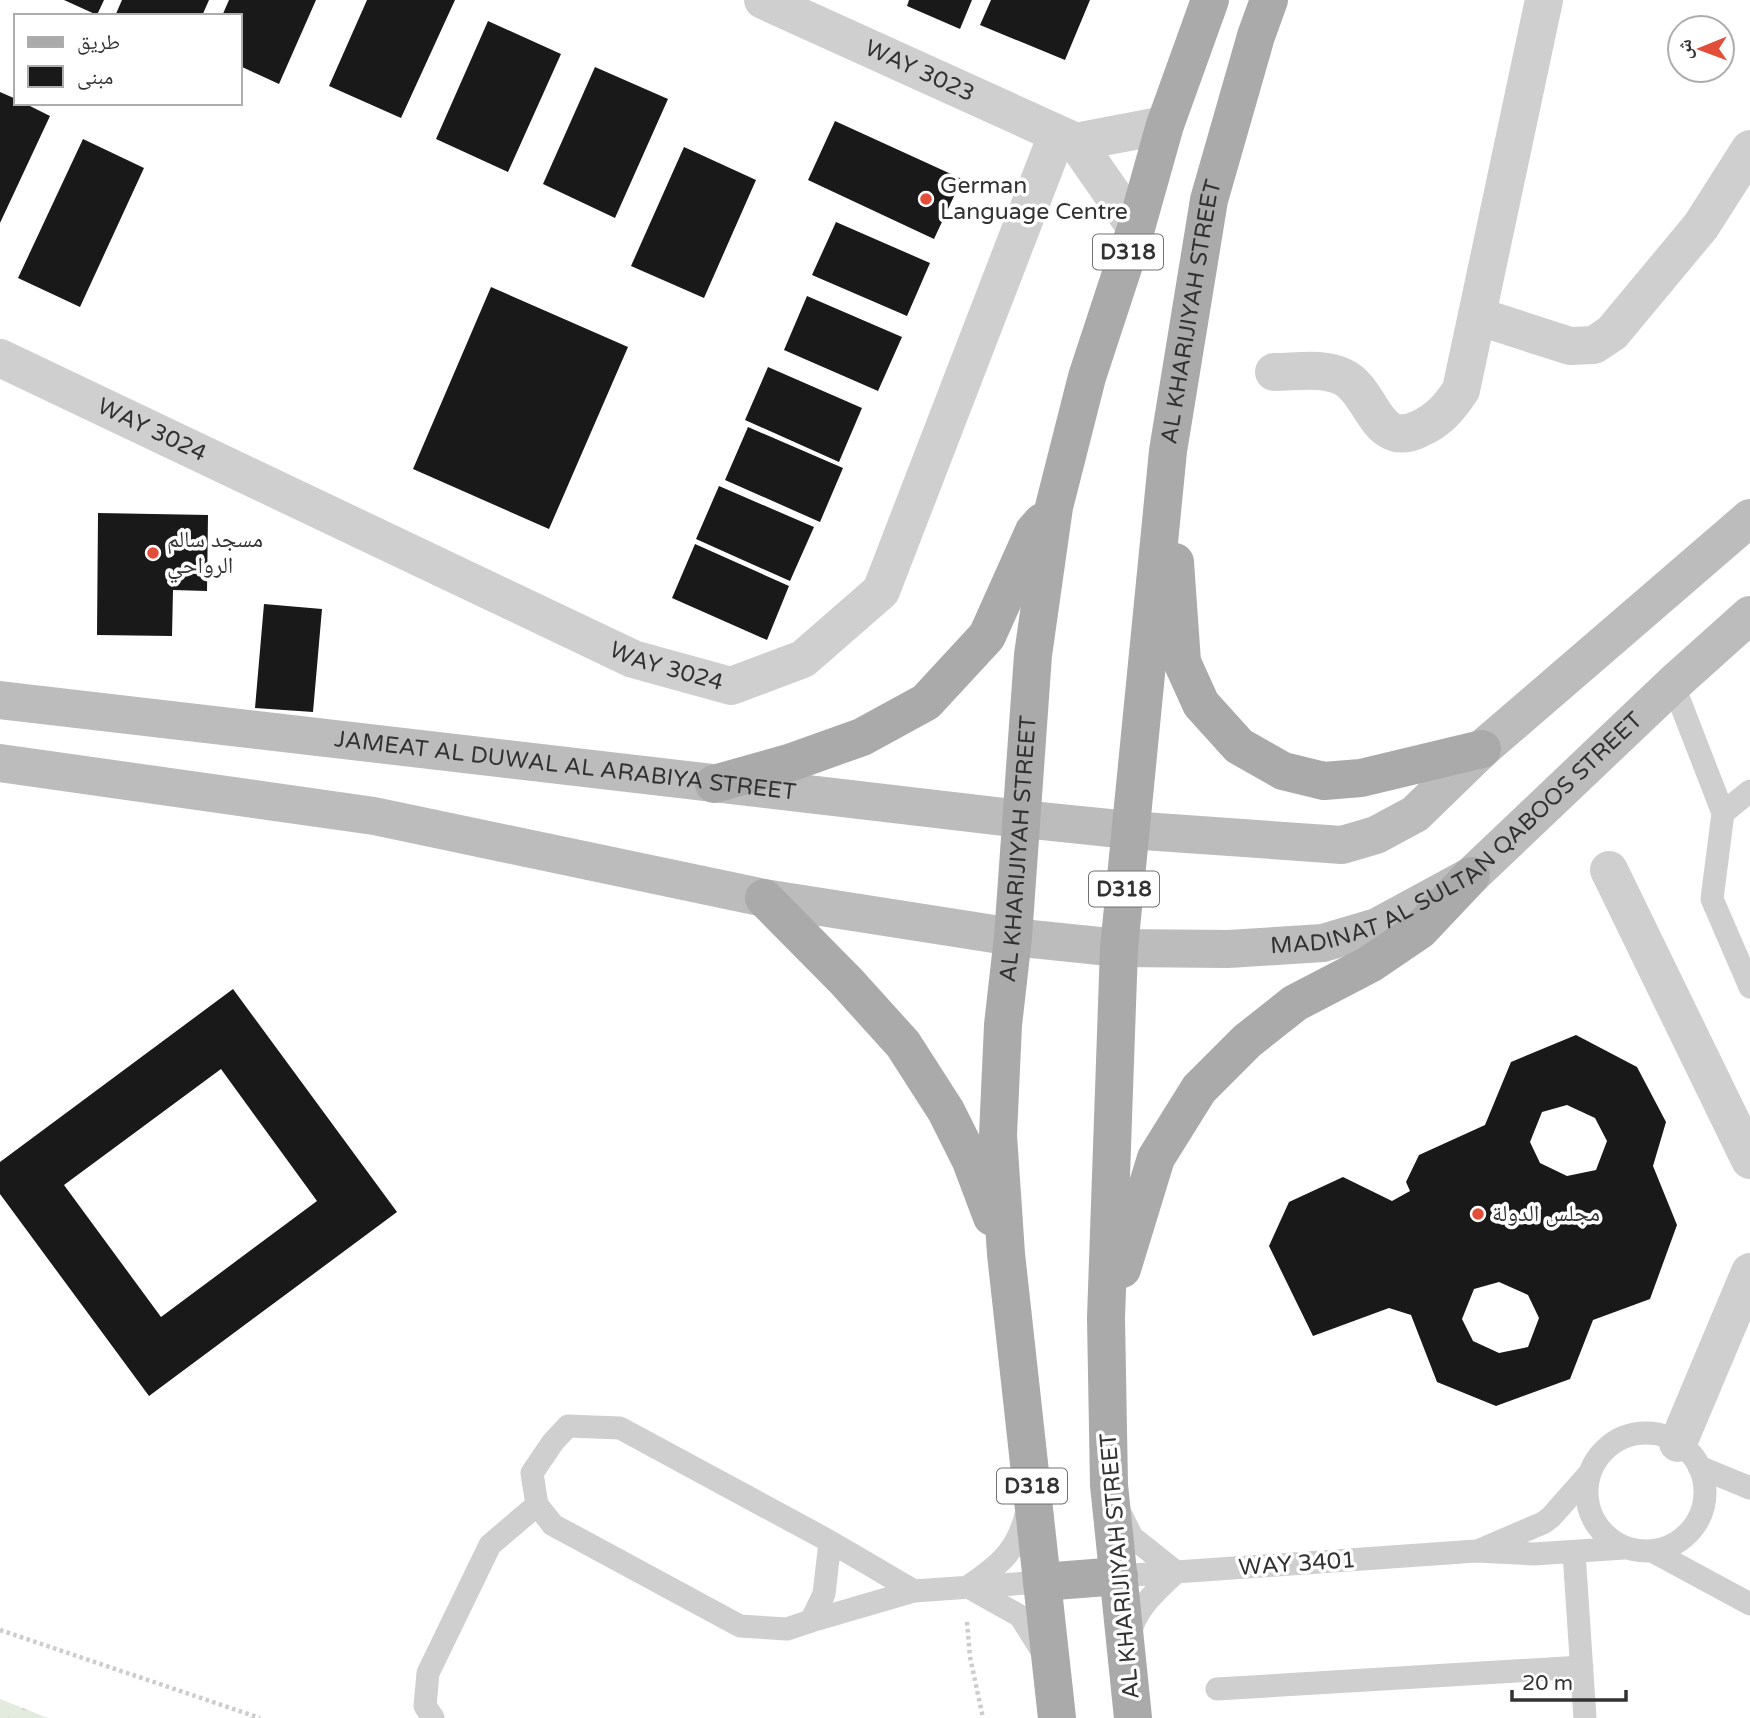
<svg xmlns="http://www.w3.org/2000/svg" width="1750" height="1718" font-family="'Varela Round','Noto Naskh Arabic',sans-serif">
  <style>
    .forest { fill: url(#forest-firs) }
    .building { fill: #191919; fill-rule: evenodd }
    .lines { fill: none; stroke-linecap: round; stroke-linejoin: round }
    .path { stroke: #ccc; stroke-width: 4.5; stroke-dasharray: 3.5 3.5; stroke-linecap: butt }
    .service { stroke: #cfcfcf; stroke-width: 23 }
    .minor { stroke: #cfcfcf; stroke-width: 38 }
    .secondary { stroke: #bcbcbc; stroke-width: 38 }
    .primary { stroke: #aaa; stroke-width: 38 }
    .poi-dot { fill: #e34e3b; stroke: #fff; stroke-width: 2.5 }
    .labels { text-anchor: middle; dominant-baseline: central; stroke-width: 7; stroke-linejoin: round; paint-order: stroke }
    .shield { fill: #fff; stroke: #707070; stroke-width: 2 }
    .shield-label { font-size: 21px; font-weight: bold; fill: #323232 }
    .street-label { font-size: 23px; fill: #323232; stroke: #fff }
    .poi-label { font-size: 23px; fill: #323232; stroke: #fff; text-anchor: start }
  </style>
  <defs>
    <pattern id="forest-firs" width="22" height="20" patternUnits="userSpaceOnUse" patternTransform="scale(1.75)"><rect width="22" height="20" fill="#e3ebde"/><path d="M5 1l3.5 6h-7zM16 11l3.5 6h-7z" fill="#c3cabf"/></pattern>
  </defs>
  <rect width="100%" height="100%" fill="#fff"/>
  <path class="forest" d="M 0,1699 L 48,1718 L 0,1718 Z"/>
  <path class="building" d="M 64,0 L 104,0 L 97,15 Z
    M 122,0 L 209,0 L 202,16 L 115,16 Z
    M 229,0 L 316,0 L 279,84 L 240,66 L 240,16 L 222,16 Z
    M 367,0 L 455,0 L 401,118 L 329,86 Z
    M 909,0 L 972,0 L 960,29 L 907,6 Z
    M 991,0 L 1090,0 L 1065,60 L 980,25 Z
    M 488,21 L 561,54 L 508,172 L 436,139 Z
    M 595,67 L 668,99 L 615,218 L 543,184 Z
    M 0,92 L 16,99 L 16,103 L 24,103 L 50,116 L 0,223 Z
    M 835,121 L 962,179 L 934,239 L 808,180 Z
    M 83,139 L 144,168 L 80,307 L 18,278 Z
    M 684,147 L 756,180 L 704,298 L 631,266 Z
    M 836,222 L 930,263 L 907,316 L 812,275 Z
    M 491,287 L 628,347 L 549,529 L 413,469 Z
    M 807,296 L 902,337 L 878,391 L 784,350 Z
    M 768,367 L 862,408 L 839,462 L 745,420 Z
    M 748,427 L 843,468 L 820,522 L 725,480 Z
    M 719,486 L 814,527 L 790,581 L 696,539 Z
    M 98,513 L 208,515 L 207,591 L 173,590 L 172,636 L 97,635 Z
    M 695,544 L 789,586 L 767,640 L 672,598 Z
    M 264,604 L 322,609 L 313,712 L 255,708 Z
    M 233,989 L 397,1212 L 149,1396 L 0,1194 L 0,1162 ZM 221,1069 L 317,1201 L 161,1317 L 64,1185 Z
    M 1576,1035 L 1637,1067 L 1666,1122 L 1653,1166 L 1677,1225 L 1650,1299 L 1593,1320 L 1570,1379 L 1496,1406 L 1437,1382 L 1411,1315 L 1389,1308 L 1313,1336 L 1269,1246 L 1289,1202 L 1343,1177 L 1392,1201 L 1410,1191 L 1406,1182 L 1419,1155 L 1485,1125 L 1511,1062 ZM 1567,1105 L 1595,1118 L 1607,1141 L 1596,1170 L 1567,1176 L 1540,1163 L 1530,1142 L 1542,1112 ZM 1499,1282 L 1528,1295 L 1539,1318 L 1528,1347 L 1499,1353 L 1473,1341 L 1462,1319 L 1474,1289 Z"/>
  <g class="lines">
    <path class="path" d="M 967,1622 L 970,1657 L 983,1718
      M 0,1630 L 260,1718"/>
    <path class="service" d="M 1673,684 L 1723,813 L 1712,899 L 1750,987
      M 1723,813 L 1750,791
      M1587 1492a59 59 0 1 1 118 0a59 59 0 1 1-118 0Z
      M 1699,1467 L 1750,1488
      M 1119,1511 L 1132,1537 L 1176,1572 C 1157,1591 1135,1608 1130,1635
      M 830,1542 L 824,1594 L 811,1621 L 787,1629 L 740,1626 L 553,1525 L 537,1505 L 532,1473 L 553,1442 L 568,1426 L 620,1428 L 818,1535 C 850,1553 882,1572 914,1591
      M 1482,1549 L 1543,1523 L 1551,1517 L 1590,1473
      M 1652,1551 L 1750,1604
      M 1574,1553 L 1585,1718
      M 1119,1576 L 1476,1551 L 1534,1554 L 1624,1548
      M 969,1586 C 1001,1564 1018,1550 1027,1511
      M 970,1588 L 1020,1616 L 1042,1651
      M 811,1621 L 914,1591 L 1042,1582
      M 1217,1689 L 1582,1667
      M 433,1718 L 425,1706 L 428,1673 L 490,1545 L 537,1505"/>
    <g class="minor">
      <path id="s1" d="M 763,0 L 1076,142 L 1165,125"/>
      <path d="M 1076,142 L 1136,228"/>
      <path d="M 1477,316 L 1570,346 L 1594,345 L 1612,333 L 1701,226 L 1750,149"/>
      <path id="s2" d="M 0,358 L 633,659 L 731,686 L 803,659 L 881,591 L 1057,135"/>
      <path d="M 1274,372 C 1297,372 1322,367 1343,377 C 1373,391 1375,450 1419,429 C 1439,420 1449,408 1461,390 L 1544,0"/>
      <path d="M 1609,870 L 1750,1160"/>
      <path d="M 1678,1443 L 1750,1272"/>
    </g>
    <g class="secondary">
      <path id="s3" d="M 0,700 L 1022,819 L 1129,830 L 1342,845 L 1376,835 L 1415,814 L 1482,749 L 1750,518"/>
      <path id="s4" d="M 0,763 L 374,816 L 764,898 L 1013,937 L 1119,948 L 1228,949 L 1323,943 L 1377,927 L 1471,876 L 1673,684 L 1750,615"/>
    </g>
    <g class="primary">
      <path d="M 1175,562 L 1182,662 L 1201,704 L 1239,746 L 1283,771 L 1324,781 L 1361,778 L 1482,749"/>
      <path d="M 714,784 L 792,762 L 862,737 L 926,702 L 987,636 L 1034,531 L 1042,522"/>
      <path d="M 764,898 L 846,981 L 903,1044 L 946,1111 L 971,1161 L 992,1217"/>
      <path d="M 1122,1269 L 1156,1158 L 1199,1089 L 1247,1041 L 1295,1003 L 1370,964 L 1420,930 L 1471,876"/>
      <path d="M 1042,1582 L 1119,1576"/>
      <path id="s5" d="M 1057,1718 L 1006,1254 L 998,1135 L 1003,1025 L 1013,937 L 1033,655 L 1054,507 L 1087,377 L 1136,228 L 1165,125 L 1210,0"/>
      <path id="s6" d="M 1133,1718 L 1109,1485 L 1106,1318 L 1119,948 L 1168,451 L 1209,200 L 1256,36 L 1269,0"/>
    </g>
  </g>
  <g class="poi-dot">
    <circle cx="926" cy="199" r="7"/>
    <circle cx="153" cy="553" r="7"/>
    <circle cx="1478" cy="1214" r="7"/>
  </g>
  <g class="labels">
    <g class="shield">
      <rect x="1093" y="234.5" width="70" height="35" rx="5"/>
      <rect x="1089" y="871.5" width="70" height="35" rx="5"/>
      <rect x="997" y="1468.5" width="70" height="35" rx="5"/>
    </g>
    <g class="shield-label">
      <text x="1128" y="252">D318</text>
      <text x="1124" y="889">D318</text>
      <text x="1032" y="1486">D318</text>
    </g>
    <g class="street-label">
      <text stroke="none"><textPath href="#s1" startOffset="172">WAY 3023</textPath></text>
      <text stroke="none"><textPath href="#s6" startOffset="1412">AL KHARIJIYAH STREET</textPath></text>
      <text stroke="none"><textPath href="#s2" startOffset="168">WAY 3024</textPath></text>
      <text stroke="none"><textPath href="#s2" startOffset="735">WAY 3024</textPath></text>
      <text stroke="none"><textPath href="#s3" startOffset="569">JAMEAT AL DUWAL AL ARABIYA STREET</textPath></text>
      <text stroke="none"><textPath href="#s4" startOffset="1510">MADINAT AL SULTAN QABOOS STREET</textPath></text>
      <text stroke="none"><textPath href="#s5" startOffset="873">AL KHARIJIYAH STREET</textPath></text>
      <text transform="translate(1297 1564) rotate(-4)">WAY 3401</text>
      <text transform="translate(1120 1566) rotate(-95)">AL KHARIJIYAH STREET</text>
    </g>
    <g class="poi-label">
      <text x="940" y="186">German<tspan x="940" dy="26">Language Centre</tspan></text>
      <text x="167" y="540">مسجد سالم<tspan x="167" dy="26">الرواحي</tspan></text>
      <text x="1492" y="1214">مجلس الدولة</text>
    </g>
  </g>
  <rect x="14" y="14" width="228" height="91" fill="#ffffff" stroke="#adadad" stroke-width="2"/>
  <rect x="28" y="37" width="35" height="10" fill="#aaaaaa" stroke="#adadad" stroke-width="2"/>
  <text x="77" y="49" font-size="21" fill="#323232">طريق</text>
  <rect x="28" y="66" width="35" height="21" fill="#191919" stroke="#adadad" stroke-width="2"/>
  <text x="77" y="84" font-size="21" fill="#323232">مبنى</text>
  <g transform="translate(1701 49) rotate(269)"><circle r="33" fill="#ffffff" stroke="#adadad" stroke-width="2"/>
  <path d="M0-5L12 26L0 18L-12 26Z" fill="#e34e3b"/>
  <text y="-10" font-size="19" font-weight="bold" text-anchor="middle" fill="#323232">ش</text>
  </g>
  <path d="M1512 1690v10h114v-10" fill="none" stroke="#323232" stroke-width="3.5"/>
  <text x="1522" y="1690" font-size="21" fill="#323232" stroke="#ffffff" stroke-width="5" paint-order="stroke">20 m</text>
</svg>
